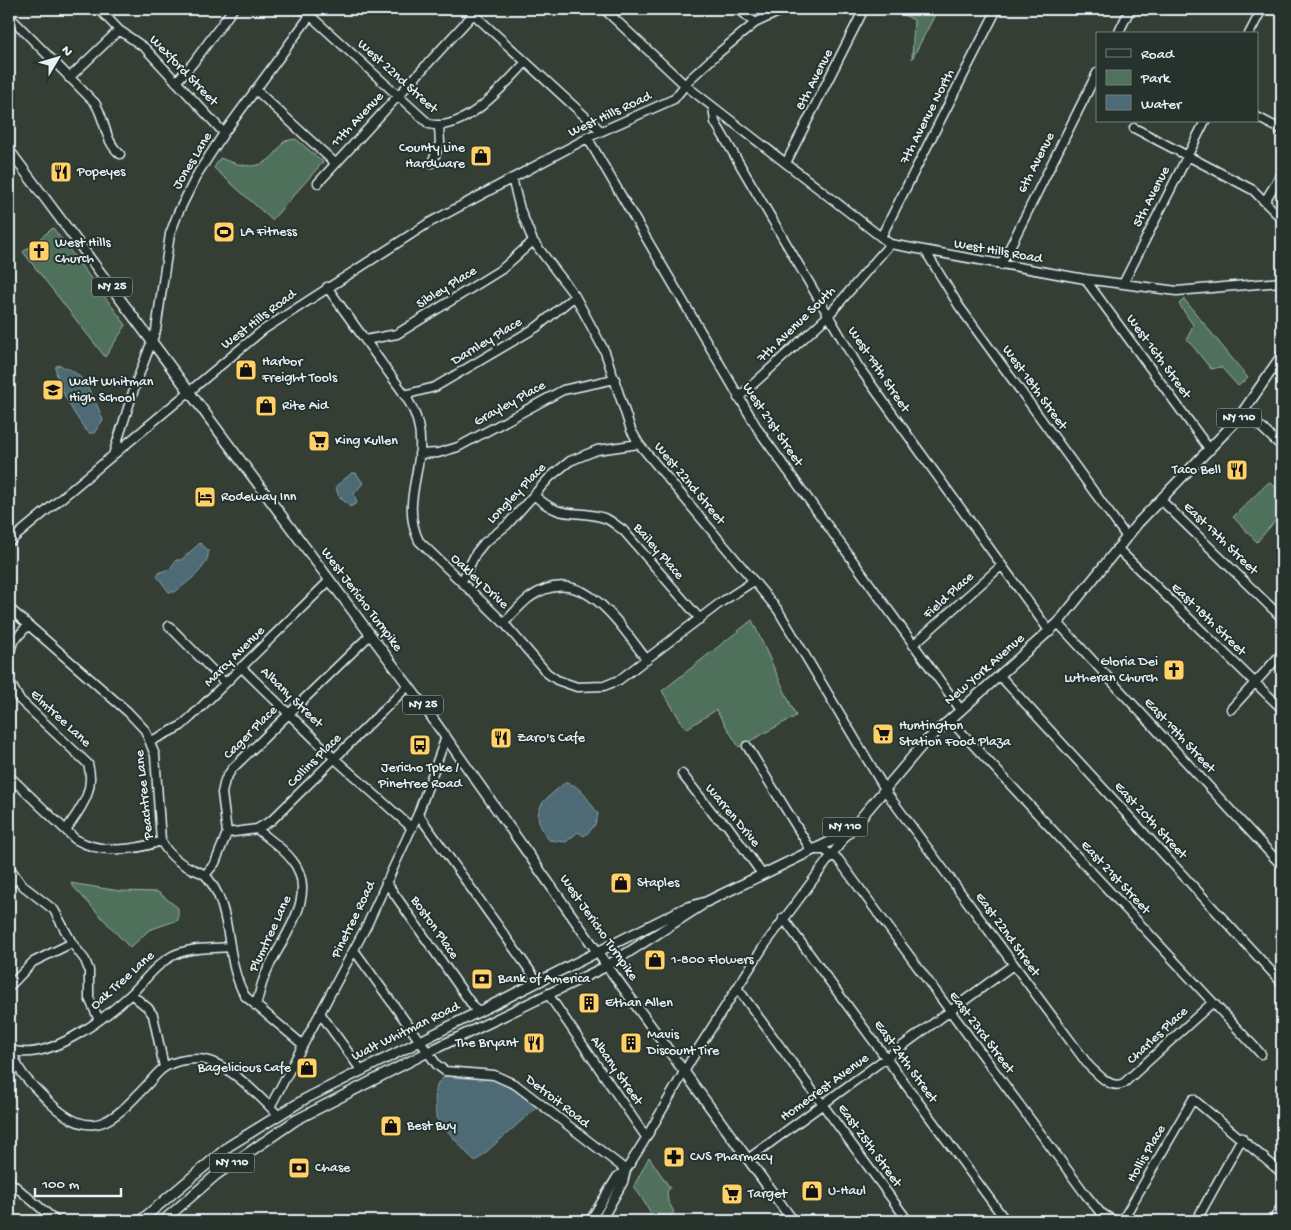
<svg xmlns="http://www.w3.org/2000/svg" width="1291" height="1230" font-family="'Gochi Hand',sans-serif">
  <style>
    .green { fill: #50715b; stroke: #9cb1aa }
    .water { fill: #4d6b74; stroke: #8ba1a9 }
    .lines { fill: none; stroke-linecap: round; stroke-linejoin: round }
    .minor-casing { stroke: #e8f1f8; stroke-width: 11 }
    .major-casing { stroke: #e8f1f8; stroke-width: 12 }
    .minor { stroke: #26332d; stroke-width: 8 }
    .major { stroke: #26332d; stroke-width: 9 }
    .labels { text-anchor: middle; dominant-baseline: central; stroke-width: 4; stroke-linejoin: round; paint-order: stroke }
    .shield { fill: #26332d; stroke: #aeb8bb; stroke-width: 1 }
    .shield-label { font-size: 12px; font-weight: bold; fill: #e8f1f8 }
    .street-label { font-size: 14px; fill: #e8f1f8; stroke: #26332d }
    .poi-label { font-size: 14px; fill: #e8f1f8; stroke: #26332d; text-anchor: start }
  </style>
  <rect width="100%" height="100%" fill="#343e35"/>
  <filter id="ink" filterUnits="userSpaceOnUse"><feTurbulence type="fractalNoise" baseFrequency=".02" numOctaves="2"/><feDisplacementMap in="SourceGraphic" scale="10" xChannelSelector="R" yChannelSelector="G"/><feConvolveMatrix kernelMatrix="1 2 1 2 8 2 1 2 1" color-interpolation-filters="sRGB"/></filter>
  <g filter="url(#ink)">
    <path class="green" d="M 891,9 L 938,9 L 912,59 L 914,20 Z
      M 296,139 L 323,162 L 272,220 L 214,168 L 220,158 C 251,170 266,171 284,141 Z
      M 53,228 L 126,325 L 105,357 L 23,252 Z
      M 1184,299 L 1248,378 L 1238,386 L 1221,367 L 1211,369 L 1187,339 L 1193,325 L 1179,304 Z
      M 1269,482 L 1282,492 L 1282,513 L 1257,542 L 1233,517 Z
      M 752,620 L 796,716 L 739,747 L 716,710 L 686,729 L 662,691 Z
      M 70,883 L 120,891 L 158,892 L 178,908 L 178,920 L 149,930 L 130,948 Z
      M 649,1157 L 670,1188 L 667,1192 L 668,1201 L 674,1212 L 666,1221 L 656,1221 L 634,1186 Z"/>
    <path class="water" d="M 60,365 C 65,368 70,369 74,372 C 86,379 98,406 103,420 L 94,433 L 89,433 C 79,424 53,380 56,366 Z
      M 352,473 L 356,473 L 363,483 L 354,494 L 357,503 L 350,507 L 338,495 L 336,486 Z
      M 200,543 L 208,550 C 211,567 186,583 175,592 L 169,592 L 157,576 L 160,572 L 170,569 L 176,560 L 181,560 Z
      M 565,783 C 580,783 590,803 598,814 C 597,824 592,830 584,836 L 578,832 L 566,842 L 549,840 C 528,811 540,803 565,783 Z
      M 446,1076 C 490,1075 503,1077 537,1107 L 475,1162 L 436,1118 C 436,1104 431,1083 446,1076 Z"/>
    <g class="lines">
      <g class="minor-casing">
        <path id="minor" d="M 99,9 L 119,30 L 145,48 L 224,133
          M 303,9 L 429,124 C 465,133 504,85 526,62
          M 468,9 L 601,131
          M 604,9 L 685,85 L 890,244 L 1085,279 L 1177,291 L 1282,282
          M 739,9 L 755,23
          M 9,16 L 95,103 C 106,120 104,141 120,154
          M 1118,34 L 1130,9
          M 1249,34 L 1262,9
          M 69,78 L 119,30
          M 176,82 L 193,63 L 233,9
          M 256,90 L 335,163
          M 713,107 L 715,122 L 858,366 L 1050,632
          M 1257,117 L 1282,130
          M 1134,128 L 1253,190 L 1282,219
          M 587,137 L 759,431 L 961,710
          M 432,163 L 440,143 L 439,127
          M 786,163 L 864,9
          M 512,178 L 520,209 L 533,241 L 575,296 L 605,352 L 631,430 L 639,444 L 778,610 L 889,796 L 1089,1066 C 1099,1075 1111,1090 1124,1083 L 1212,1003
          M 318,183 L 478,9
          M 1265,201 L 1282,173
          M 881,237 L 997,9
          M 926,252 L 959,306 L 1126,536
          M 1001,265 L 1097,73
          M 1085,279 L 1210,450
          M 1123,284 L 1205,121
          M 327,287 C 345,312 363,337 381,362 C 394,381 413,401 418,424 C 428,465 399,500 419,541 L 504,623 L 547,673 L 557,680 L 577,687 L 604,686 L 619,680 L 720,603 L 754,581
          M 365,340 L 397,334 L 502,269 L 533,241
          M 404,395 L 435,387 L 537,327 L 575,296
          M 738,398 L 828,316 L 890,244
          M 1244,411 L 1282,447
          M 419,454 L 438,453 L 458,447 L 563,390 L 615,379
          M 113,455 L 136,383 L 156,330 L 170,234 L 178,213 L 198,173 L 224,133 L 309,17
          M 534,495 C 564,523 576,507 607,519 C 613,522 618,527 623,530 L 700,619
          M 1161,500 L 1282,618
          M 9,542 L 263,330 L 427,224 L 593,135 L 674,99 L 690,79 L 716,55 L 755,23 L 785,9
          M 1117,548 L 1282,709
          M 462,581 L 476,553 L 484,543 L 507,525 L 550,477 L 570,461 L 597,450 L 639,444
          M 9,608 L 128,712 L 145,730 L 155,755 L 161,841 C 168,854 178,863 192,869 C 196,871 202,872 206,876 C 210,880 215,889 218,895 C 232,927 227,965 245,996 L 302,1044
          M 504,623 C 512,615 520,605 529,598 C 582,560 619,624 647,660
          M 1058,623 L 1282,866
          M 169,626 L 225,683
          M 913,645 L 1001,566
          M 9,654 L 13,642 L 28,625
          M 241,667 L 335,759 L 412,828
          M 1000,676 L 1282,983
          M 9,680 L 19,699 L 88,764 C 96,791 80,809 66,830
          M 1231,709 L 1282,653
          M 950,720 L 1261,1054
          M 151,741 L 181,726 L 191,717 L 329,581
          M 747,746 L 811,850 L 824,850 L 838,859 L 1086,1195 L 1100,1212 L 1114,1221
          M 682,774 L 715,816 L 727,825 L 762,874
          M 9,776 L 75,839 C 100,854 134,851 161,841
          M 418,814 L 538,982
          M 227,833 L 257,829 L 272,820 L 408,686
          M 9,867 L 22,885 L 54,910 L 72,943 L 85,960 L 89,970 L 89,998 L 99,1020
          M 205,875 L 215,863 L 227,833 L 222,793 L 225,780 L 232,769 L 370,635
          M 386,882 L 477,1012
          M 9,885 L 16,878
          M 783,918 L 1006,1221
          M 354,950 L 437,1065 L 445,1071 L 494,1075 L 516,1085 L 626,1170
          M 9,987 L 33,962 L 72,943
          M 738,989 L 908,1221
          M 131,994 L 148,1008 L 153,1015 L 164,1067
          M 548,994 L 646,1137
          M 256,1006 C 259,995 261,984 266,973 C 280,940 321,896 292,860 C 283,848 269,839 257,829
          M 320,1013 L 361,1070
          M 9,1049 C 45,1065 105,1018 130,995 C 144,982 155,965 172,956 C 188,947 212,949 229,947
          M 12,1050 C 18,1075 32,1084 49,1102 C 92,1143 112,1122 146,1086 C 152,1080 158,1071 165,1067 C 174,1061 187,1059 198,1059 C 226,1060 259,1096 278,1115
          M 270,1107 L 367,925 L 418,814 L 446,737
          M 748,1159 L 1013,965
          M 9,1181 L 56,1221
          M 590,1221 L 617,1177 L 626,1170 L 643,1143 L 691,1060 L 764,946 L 848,833
          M 601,1221 L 623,1182 L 626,1170
          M 1122,1221 L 1193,1099 L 1282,1173
          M 1196,1221 L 1242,1138
          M 1273,1221 L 1282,1205"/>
      </g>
      <g class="major-casing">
        <path id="major" d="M 9,150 L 428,712 L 613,974 L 793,1221
          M 140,1221 L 229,1146 L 305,1099 L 685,908 L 706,902 L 848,833 L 924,743 L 1058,623 L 1138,523 L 1238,419 L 1282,355
          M 163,1221 L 216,1175 L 296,1120 L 428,1052 L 607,966 L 702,905"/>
      </g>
      <use href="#minor" class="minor"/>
      <use href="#major" class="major"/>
    </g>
  </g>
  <defs>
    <g id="shop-square" transform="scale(1.125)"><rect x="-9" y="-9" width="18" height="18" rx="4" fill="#ffd166" stroke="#26332d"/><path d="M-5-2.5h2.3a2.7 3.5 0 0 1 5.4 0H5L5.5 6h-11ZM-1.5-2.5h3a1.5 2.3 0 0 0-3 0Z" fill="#111"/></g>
    <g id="restaurant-square" transform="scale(1.125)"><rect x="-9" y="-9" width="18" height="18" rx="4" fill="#ffd166" stroke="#26332d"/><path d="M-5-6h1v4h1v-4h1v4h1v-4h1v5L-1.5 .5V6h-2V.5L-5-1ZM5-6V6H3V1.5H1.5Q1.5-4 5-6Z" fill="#111"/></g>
    <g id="stadium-square" transform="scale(1.125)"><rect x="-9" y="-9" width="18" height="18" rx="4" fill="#ffd166" stroke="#26332d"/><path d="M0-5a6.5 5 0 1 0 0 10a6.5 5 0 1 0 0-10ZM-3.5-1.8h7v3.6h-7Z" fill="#111"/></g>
    <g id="church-square" transform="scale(1.125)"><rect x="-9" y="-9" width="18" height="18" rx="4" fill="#ffd166" stroke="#26332d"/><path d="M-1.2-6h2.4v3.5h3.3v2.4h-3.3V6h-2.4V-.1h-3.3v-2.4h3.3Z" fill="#111"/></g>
    <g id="school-square" transform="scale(1.125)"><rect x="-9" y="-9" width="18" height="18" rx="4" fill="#ffd166" stroke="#26332d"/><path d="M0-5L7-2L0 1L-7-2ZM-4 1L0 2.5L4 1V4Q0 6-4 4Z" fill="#111"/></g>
    <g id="supermarket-square" transform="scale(1.125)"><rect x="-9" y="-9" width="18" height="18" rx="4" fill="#ffd166" stroke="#26332d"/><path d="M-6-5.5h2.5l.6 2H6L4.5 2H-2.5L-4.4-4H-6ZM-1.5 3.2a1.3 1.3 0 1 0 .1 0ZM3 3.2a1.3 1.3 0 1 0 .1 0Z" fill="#111"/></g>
    <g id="hotel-square" transform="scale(1.125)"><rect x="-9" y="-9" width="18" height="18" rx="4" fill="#ffd166" stroke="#26332d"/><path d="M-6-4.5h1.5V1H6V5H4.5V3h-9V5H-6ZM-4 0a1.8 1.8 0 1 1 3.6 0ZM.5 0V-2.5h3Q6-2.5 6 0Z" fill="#111"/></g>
    <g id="bus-square" transform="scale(1.125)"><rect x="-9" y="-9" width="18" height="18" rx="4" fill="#ffd166" stroke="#26332d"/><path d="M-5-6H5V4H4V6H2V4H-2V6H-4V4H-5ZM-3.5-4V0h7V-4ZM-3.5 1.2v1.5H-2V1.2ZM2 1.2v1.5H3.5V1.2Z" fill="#111"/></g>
    <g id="bank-square" transform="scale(1.125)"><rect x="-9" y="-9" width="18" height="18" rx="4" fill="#ffd166" stroke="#26332d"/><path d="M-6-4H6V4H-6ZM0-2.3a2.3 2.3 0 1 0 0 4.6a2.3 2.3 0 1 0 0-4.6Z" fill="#111"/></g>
    <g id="building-square" transform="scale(1.125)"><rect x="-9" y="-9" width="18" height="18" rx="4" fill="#ffd166" stroke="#26332d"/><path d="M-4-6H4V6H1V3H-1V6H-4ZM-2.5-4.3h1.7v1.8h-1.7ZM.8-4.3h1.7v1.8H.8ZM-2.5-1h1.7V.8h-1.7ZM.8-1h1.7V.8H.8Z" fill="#111"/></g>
    <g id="pharmacy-square" transform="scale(1.125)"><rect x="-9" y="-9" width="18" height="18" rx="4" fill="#ffd166" stroke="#26332d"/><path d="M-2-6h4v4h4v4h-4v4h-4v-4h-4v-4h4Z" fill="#111"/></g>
  </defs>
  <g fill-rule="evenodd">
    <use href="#shop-square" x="481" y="156"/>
    <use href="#restaurant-square" x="61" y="172"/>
    <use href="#stadium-square" x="224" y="232"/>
    <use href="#church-square" x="39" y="251"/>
    <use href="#shop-square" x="246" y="370"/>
    <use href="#school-square" x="53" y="390"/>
    <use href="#shop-square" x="266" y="406"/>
    <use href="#supermarket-square" x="319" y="441"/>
    <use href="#restaurant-square" x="1237" y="470"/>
    <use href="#hotel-square" x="205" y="497"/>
    <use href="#church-square" x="1174" y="670"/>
    <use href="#supermarket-square" x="883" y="734"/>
    <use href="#restaurant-square" x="501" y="738"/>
    <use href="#bus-square" x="420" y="745"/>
    <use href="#shop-square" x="621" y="883"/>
    <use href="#shop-square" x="655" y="960"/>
    <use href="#bank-square" x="482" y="979"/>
    <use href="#building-square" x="589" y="1003"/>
    <use href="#restaurant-square" x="534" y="1043"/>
    <use href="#building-square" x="631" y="1043"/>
    <use href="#shop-square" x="307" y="1068"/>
    <use href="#shop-square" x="391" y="1126"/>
    <use href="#pharmacy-square" x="674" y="1157"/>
    <use href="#bank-square" x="299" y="1168"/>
    <use href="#shop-square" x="812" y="1191"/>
    <use href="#supermarket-square" x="732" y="1194"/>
  </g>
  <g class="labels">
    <g class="shield">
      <rect x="92" y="277.5" width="40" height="19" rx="4"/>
      <rect x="1216.5" y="408.5" width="45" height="19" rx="4"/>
      <rect x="403" y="695.5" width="40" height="19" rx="4"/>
      <rect x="822.5" y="817.5" width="45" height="19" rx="4"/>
      <rect x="209.5" y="1153.5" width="45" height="19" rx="4"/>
    </g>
    <g class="shield-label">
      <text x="112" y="287">NY 25</text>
      <text x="1239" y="418">NY 110</text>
      <text x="423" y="705">NY 25</text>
      <text x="845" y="827">NY 110</text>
      <text x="232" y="1163">NY 110</text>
    </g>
    <g class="street-label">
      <text transform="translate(183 71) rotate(46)">Wexford Street</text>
      <text transform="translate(397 77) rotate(42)">West 22nd Street</text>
      <text transform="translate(815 80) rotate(-63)">8th Avenue</text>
      <text transform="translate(610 115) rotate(-25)">West Hills Road</text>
      <text transform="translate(928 117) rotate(-63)">7th Avenue North</text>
      <text transform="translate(358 120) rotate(-47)">11th Avenue</text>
      <text transform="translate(193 161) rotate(-59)">Jones Lane</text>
      <text transform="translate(1037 163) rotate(-63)">6th Avenue</text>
      <text transform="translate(1152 197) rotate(-63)">5th Avenue</text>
      <text transform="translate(998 252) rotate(10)">West Hills Road</text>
      <text transform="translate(447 288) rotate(-32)">Sibley Place</text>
      <text transform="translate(259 320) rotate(-37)">West Hills Road</text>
      <text transform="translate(797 325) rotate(-44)">7th Avenue South</text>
      <text transform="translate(487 342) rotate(-31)">Darnley Place</text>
      <text transform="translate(1158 357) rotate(54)">West 16th Street</text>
      <text transform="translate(878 370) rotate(56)">West 19th Street</text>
      <text transform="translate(1034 388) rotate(54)">West 18th Street</text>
      <text transform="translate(510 404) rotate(-29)">Grayley Place</text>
      <text transform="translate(772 425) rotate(56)">West 21st Street</text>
      <text transform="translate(689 484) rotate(50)">West 22nd Street</text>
      <text transform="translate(517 494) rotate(-46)">Longley Place</text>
      <text transform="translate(1220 539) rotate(44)">East 17th Street</text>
      <text transform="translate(658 552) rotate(49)">Bailey Place</text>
      <text transform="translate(479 582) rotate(43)">Oakley Drive</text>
      <text transform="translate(949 596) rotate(-42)">Field Place</text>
      <text transform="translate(361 600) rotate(53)">West Jericho Turnpike</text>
      <text transform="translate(1208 620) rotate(44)">East 18th Street</text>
      <text transform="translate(235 657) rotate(-45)">Marcy Avenue</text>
      <text transform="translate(985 670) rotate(-41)">New York Avenue</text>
      <text transform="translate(291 698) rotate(44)">Albany Street</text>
      <text transform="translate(60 719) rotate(43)">Elmtree Lane</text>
      <text transform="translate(251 733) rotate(-45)">Cager Place</text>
      <text transform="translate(1179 736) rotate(47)">East 19th Street</text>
      <text transform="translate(315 761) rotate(-45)">Collins Place</text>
      <text transform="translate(145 795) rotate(-96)">Peachtree Lane</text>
      <text transform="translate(732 816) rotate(50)">Warren Drive</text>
      <text transform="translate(1150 821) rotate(47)">East 20th Street</text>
      <text transform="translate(1115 878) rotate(47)">East 21st Street</text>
      <text transform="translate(354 920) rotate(-64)">Pinetree Road</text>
      <text transform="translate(434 928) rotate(55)">Boston Place</text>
      <text transform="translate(598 928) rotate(55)">West Jericho Turnpike</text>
      <text transform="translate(271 934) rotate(-65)">Plumtree Lane</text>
      <text transform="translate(1007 935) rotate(54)">East 22nd Street</text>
      <text transform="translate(123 981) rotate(-42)">Oak Tree Lane</text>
      <text transform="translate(406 1032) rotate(-26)">Walt Whitman Road</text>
      <text transform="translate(981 1033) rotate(53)">East 23rd Street</text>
      <text transform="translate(1158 1036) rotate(-43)">Charles Place</text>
      <text transform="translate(905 1062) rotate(54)">East 24th Street</text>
      <text transform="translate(616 1071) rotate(55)">Albany Street</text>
      <text transform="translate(825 1088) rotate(-36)">Homecrest Avenue</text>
      <text transform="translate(557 1102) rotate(38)">Detroit Road</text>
      <text transform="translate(869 1146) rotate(54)">East 25th Street</text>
      <text transform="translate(1147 1154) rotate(-60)">Hollis Place</text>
    </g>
    <g class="poi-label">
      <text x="465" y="148" text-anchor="end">County Line<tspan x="465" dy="16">Hardware</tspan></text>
      <text x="77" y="172">Popeyes</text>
      <text x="240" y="232">LA Fitness</text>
      <text x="55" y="243">West Hills<tspan x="55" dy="16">Church</tspan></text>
      <text x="262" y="362">Harbor<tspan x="262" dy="16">Freight Tools</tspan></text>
      <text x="69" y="382">Walt Whitman<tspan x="69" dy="16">High School</tspan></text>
      <text x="282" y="406">Rite Aid</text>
      <text x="335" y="441">King Kullen</text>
      <text x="1221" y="470" text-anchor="end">Taco Bell</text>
      <text x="221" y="497">Rodeway Inn</text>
      <text x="1158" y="662" text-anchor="end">Gloria Dei<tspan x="1158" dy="16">Lutheran Church</tspan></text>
      <text x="899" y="726">Huntington<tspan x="899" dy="16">Station Food Plaza</tspan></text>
      <text x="517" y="738">Zaro's Cafe</text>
      <text x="420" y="768" text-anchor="middle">Jericho Tpke /<tspan x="420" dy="16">Pinetree Road</tspan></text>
      <text x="637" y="883">Staples</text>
      <text x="671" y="960">1-800 Flowers</text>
      <text x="498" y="979">Bank of America</text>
      <text x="605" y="1003">Ethan Allen</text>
      <text x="647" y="1035">Mavis<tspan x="647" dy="16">Discount Tire</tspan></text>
      <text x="518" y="1043" text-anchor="end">The Bryant</text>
      <text x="291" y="1068" text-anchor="end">Bagelicious Cafe</text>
      <text x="407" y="1126">Best Buy</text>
      <text x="690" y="1157">CVS Pharmacy</text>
      <text x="315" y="1168">Chase</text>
      <text x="828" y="1191">U-Haul</text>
      <text x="748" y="1194">Target</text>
    </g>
  </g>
  <rect width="1291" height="1230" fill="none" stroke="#26332d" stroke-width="30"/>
  <rect x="15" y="15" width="1261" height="1200" fill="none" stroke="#e8f1f8" stroke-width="2" filter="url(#ink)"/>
  <rect x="1096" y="32" width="162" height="90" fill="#26332d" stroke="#747f7e"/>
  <rect x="1106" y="49" width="25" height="8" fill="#26332d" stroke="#747f7e"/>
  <text x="1141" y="58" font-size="15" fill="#e8f1f8">Road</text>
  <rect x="1106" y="70" width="25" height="15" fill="#50715b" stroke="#747f7e"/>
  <text x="1141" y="82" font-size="15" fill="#e8f1f8">Park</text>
  <rect x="1106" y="95" width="25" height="15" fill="#4d6b74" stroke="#747f7e"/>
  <text x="1141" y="108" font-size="15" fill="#e8f1f8">Water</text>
  <g transform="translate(58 58) rotate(52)" stroke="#26332d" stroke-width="4" paint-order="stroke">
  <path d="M0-4L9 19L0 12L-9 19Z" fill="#e8f1f8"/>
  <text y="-8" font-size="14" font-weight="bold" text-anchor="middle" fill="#e8f1f8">N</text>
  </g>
  <path d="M35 1188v8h86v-8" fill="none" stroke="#e8f1f8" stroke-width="2.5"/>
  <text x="42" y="1188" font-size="15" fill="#e8f1f8" stroke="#26332d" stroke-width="4" paint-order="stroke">100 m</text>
</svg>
